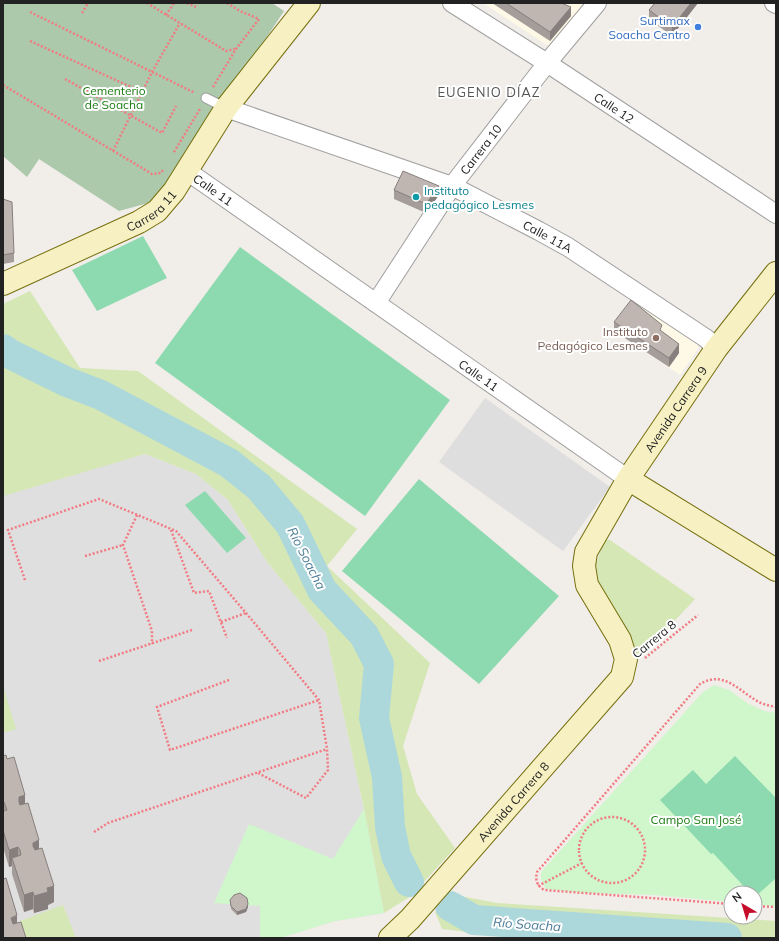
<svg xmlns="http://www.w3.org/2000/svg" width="779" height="941" font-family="Mulish,sans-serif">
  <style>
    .residential { fill: #e0dfdf }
    .education { fill: #fdf9e6 }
    .grass { fill: #d5e7b4 }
    .cemetery { fill: #acc9ac }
    .park { fill: #cff7cb }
    .pitch { fill: #8edab0 }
    .parking { fill: #dedede }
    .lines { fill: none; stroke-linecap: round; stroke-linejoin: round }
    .river { stroke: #add8db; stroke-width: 30 }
    .lane-casing { stroke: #9f9f9f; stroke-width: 11 }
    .street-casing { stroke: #9f9f9f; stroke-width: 20 }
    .secondary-casing { stroke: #756f0d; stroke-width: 24 }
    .path { stroke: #f17b82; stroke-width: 2.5; stroke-dasharray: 2 2; stroke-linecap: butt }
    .lane { stroke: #fff; stroke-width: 9 }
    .street { stroke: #fff; stroke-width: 18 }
    .secondary { stroke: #f6f0c3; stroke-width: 22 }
    .wall { fill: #a49d99 }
    .shaded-wall { fill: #867f7d }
    .building { fill: #bfb6b2; stroke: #867f7d }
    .shop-dot { fill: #3f7fe0; stroke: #fff; stroke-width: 1.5 }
    .culture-dot { fill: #0f9aa8; stroke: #fff; stroke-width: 1.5 }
    .education-dot { fill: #8d6e63; stroke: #fff; stroke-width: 1.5 }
    .labels { text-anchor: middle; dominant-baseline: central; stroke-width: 4; stroke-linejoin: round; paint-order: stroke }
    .shop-label { font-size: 12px; fill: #366cbe; stroke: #fff; text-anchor: end }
    .park-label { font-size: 12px; fill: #1c7c14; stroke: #fff }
    .street-label { font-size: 12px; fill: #222; stroke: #fff }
    .culture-label { font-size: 12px; fill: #0d838f; stroke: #fff; text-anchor: start }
    .education-label { font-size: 12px; fill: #785e54; stroke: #fff; text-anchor: end }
    .neighbourhood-label { font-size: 13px; letter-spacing: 1px; fill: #555; stroke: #fff }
    .water-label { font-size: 13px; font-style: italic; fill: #4a7b95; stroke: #fff }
  </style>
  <rect width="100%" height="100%" fill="#f1ede9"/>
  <path class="residential" d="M 145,454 L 196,474 L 228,500 L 267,562 L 326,633 L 364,809 L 384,913 L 335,921 L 280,938 L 3,938 L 3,492 Z"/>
  <path class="education" d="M 483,3 L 585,3 L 550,47 Z
    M 637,301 L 698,344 L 698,349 L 680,375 L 614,331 Z"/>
  <path class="grass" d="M 30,291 L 80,368 L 138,371 L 357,529 L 327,566 L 430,663 L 403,746 L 417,794 L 455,848 L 411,896 L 384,913 L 364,809 L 326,633 L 267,562 L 228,500 L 196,474 L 145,454 L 3,496 L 3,304 Z
    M 604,539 L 610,540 L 695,599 L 640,658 L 633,652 L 595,585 L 595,568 Z
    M 3,686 L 16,729 L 3,733 Z
    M 450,894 L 497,903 L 776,921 L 776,938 L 541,938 L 483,934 L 442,929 L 435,912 Z
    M 63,905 L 76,938 L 25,938 L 20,921 Z"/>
  <path class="cemetery" d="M 3,3 L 272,3 L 284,11 L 159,200 L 119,211 L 39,159 L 27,177 L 3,156 Z"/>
  <path class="park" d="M 714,685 L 729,690 L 747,703 L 764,711 L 776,713 L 776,907 L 755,904 L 755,893 L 731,893 L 731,902 L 654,895 L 585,893 L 546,889 L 541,879 L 541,872 L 703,692 Z
    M 364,809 L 384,913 L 335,921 L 280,938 L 260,938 L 260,906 L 214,903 L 249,824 L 333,859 Z"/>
  <path class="pitch" d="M 143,236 L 167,278 L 97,311 L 72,270 Z
    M 240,247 L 450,400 L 365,516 L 155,363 Z
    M 419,479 L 559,596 L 479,684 L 342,571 Z
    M 205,491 L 246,538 L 227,553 L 185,505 Z
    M 735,756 L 776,798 L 776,878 L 755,897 L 755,893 L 750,893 L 713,853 L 711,854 L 660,800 L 693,770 L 706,784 Z"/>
  <path class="parking" d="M 485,398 L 610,487 L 563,551 L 439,462 Z"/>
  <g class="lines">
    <path class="river" d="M 3,349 L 10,354 L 67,382 L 101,395 L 229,463 L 259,487 L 290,524 L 322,590 L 364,635 L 379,664 L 374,718 L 387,777 L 390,827 L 396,856 L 409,882
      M 450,906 L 474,920 L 727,938"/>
    <g class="lane-casing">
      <path id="lane" d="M 206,98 L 226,108"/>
    </g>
    <g class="street-casing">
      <g id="street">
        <path id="s1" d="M 452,3 L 547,63 L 776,214"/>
        <path d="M 774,3 L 776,4"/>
        <path id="s2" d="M 226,108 L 452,186 L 539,231 L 568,247 L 707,339 L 716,349"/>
        <path id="s3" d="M 187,171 L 628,479"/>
        <path id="s4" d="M 376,303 L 452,186 L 547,63 L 597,3"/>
      </g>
    </g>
    <g class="secondary-casing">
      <g id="secondary">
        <path id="s5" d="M 3,284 L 139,222 L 157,211 L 174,191 L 226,108 L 309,3"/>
        <path d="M 628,479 L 776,570"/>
        <path id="s6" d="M 390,938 L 410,919 L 622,677 L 626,659 L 620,640 L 587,585 L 584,566 L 586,552 L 628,479 L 716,349 L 776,273"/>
      </g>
    </g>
    <path class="path" d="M 147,3 L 226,51 L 235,49
      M 187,3 L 196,7
      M 30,12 L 195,93
      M 82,13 L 88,3
      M 166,15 L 174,3
      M 30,41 L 142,92
      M 65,79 L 162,133 L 176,106
      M 3,85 L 152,174 L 161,173 L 163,170
      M 213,87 L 236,49 L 259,19 L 240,11 L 227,3
      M 113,151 L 152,72 L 180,23
      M 174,152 L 200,109
      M 137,515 L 123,545 L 152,631 L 152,644
      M 171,530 L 194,593 L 209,591 L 227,638
      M 85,556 L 123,545
      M 25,580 L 8,530 L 99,499 L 176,531 L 246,613 L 319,700 L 327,749 L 328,770 L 306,798 L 258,773
      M 221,622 L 246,613
      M 645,658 L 698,615
      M 99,661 L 192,630
      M 229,680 L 157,707 L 170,750 L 319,700
      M579 850a33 33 0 1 1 66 0a33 33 0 1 1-66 0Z
      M 94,832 L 108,823 L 327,749
      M 538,886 L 582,863
      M 731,904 L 544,890 C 537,885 535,881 537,872 L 700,684 C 725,669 740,693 761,703 C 766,705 771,706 776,707
      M 755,906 L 776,907"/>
    <use href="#lane" class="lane"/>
    <use href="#street" class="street"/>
    <use href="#secondary" class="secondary"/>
  </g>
  <path class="wall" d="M 492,3 L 563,3 L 563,4 L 571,16 L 550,41 Z
    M 655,3 L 698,3 L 672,36 L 649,19 L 649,10 Z
    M 394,190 L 439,195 L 426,213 L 394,199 Z
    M 3,199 L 14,253 L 14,262 L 3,264 Z
    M 614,322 L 679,353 L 669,367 L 614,331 Z
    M 3,756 L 7,759 L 25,803 L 39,849 L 54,902 L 48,905 L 48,909 L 34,913 L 33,909 L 24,912 L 12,874 L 12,866 L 9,867 L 3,847 Z
    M 230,900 L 248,907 L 246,912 L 237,915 L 231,909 Z"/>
  <path class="shaded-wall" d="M 691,3 L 698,3 L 672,36 L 672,27 Z
    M 571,7 L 571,16 L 550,41 L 550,32 Z
    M 439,186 L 439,195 L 426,213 L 426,204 Z
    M 679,344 L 679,353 L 669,367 L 669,358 Z
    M 25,795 L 25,812 L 19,814 L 19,797 Z
    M 3,802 L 4,802 L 4,819 L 3,819 Z
    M 39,840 L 39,857 L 33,860 L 33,843 Z
    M 18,847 L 18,864 L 12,858 L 12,866 L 9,867 L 9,850 Z
    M 54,886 L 54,902 L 48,905 L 48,909 L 34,913 L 34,896 L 47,888 Z
    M 33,892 L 33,909 L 24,912 L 24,895 Z
    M 248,904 L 248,907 L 246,912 L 237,915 L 237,912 Z
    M 17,915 L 17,932 L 11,935 L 11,918 Z"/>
  <path class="building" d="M 506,3 L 561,3 L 571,7 L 550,32 Z
    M 655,3 L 691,3 L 672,27 L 649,10 Z
    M 403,171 L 439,186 L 426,204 L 394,190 Z
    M 3,199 L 12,202 L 14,253 L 3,255 Z
    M 631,300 L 662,325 L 660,330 L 679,344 L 669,358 L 614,322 Z
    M 6,755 L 7,759 L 14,757 L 25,795 L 19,797 L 19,802 L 20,805 L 28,803 L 39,840 L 33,843 L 33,846 L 35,850 L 42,848 L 54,886 L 47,888 L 48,892 L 34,896 L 33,892 L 24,895 L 12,858 L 21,855 L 20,850 L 18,847 L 9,850 L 3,830 L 3,811 L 7,810 L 4,802 L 3,802 L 3,756 Z
    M 6,878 L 17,915 L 11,918 L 13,924 L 21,922 L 26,938 L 3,938 L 3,879 Z
    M 240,893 L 247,898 L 248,904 L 246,909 L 237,912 L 231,906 L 230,900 L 234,895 Z"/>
  <circle class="shop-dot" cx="698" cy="27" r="4"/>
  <circle class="culture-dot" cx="416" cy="197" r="4"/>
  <circle class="education-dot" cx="656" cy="338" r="4"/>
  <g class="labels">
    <g class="shop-label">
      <text x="690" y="20">Surtimax<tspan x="690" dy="14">Soacha Centro</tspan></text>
    </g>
    <g class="park-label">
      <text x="114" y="90">Cementerio<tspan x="114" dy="14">de Soacha</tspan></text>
      <text x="696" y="819">Campo San José</text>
    </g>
    <g class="street-label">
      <text stroke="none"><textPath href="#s1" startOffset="193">Calle 12</textPath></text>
      <text stroke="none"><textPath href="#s4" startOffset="186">Carrera 10</textPath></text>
      <text stroke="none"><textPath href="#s3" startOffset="32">Calle 11</textPath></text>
      <text stroke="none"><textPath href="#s5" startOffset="166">Carrera 11</textPath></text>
      <text stroke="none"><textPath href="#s2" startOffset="347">Calle 11A</textPath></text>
      <text stroke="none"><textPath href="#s3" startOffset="356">Calle 11</textPath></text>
      <text stroke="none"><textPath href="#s6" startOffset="654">Avenida Carrera 9</textPath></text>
      <text transform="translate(654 639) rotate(-39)">Carrera 8</text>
      <text stroke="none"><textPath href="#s6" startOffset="184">Avenida Carrera 8</textPath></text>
    </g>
    <g class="culture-label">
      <text x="424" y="190">Instituto<tspan x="424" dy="14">pedagógico Lesmes</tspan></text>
    </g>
    <g class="education-label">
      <text x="648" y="331">Instituto<tspan x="648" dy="14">Pedagógico Lesmes</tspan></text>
    </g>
    <g class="neighbourhood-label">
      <text x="489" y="92">EUGENIO DÍAZ</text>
    </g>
    <g class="water-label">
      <text transform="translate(307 558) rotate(63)">Río Soacha</text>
      <text transform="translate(527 924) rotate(4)">Río Soacha</text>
    </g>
  </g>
  <rect width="779" height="941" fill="none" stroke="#222222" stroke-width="8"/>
  <g transform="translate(743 905) rotate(322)"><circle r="19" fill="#ffffff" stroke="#a7a7a7"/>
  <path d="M0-3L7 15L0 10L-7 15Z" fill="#c50e2c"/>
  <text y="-6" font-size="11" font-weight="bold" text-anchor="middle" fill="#222222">N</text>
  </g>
</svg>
